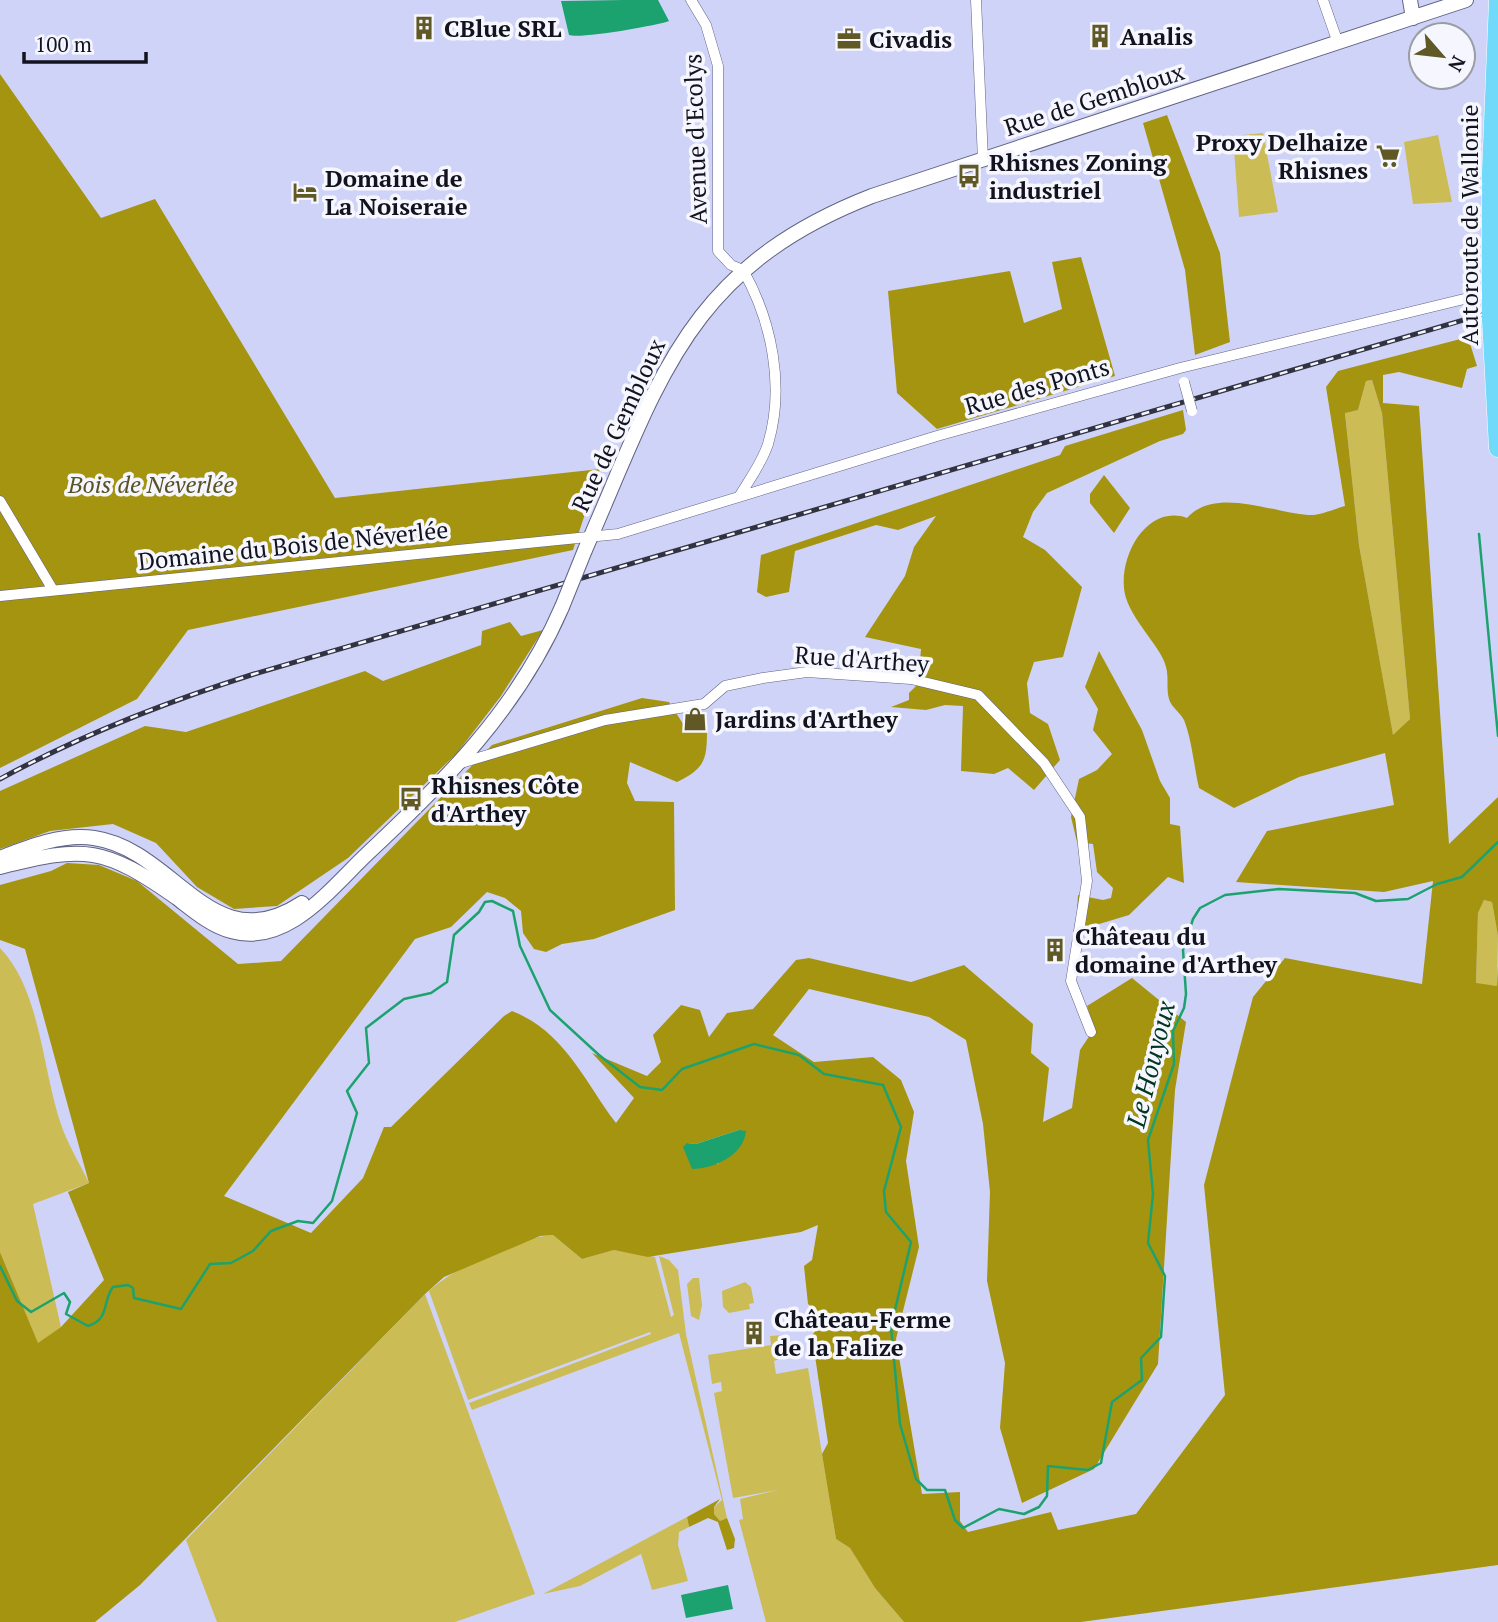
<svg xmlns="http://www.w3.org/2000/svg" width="1498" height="1622" font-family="'PT Serif',serif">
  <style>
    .green { fill: #ccbc56 }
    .forest { fill: #a5940f; fill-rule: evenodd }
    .water { fill: #1ca26e }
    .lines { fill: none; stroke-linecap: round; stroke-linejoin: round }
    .stream { stroke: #1ca26e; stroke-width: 2.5 }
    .street-casing { stroke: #606383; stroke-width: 11 }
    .secondary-casing { stroke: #606383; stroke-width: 16 }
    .highway-casing { stroke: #fff; stroke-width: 19 }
    .street { stroke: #fff; stroke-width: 10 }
    .secondary { stroke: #fff; stroke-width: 14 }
    .highway { stroke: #71dafb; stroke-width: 18 }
    .rail-casing { stroke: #313343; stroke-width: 5 }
    .rail { stroke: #f6f7fe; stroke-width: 2.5; stroke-dasharray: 8; stroke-linecap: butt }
    .street-bridge-casing { stroke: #606383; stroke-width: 11; stroke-linecap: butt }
    .secondary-bridge-casing { stroke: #606383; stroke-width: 16; stroke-linecap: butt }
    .highway-bridge-casing { stroke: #fff; stroke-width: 19; stroke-linecap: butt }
    .street-bridge { stroke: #fff; stroke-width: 10 }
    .secondary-bridge { stroke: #fff; stroke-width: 14 }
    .highway-bridge { stroke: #71dafb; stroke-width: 18 }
    .labels { text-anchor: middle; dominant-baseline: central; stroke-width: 7; stroke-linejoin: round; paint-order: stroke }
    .poi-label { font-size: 24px; font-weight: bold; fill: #12131f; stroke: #f6f7fe; text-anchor: start }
    .street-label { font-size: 24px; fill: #12131f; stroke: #f6f7fe }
    .park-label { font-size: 24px; font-style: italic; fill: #595224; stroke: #f6f7fe }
    .water-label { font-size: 26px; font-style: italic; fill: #003520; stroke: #f6f7fe }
  </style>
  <rect width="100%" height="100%" fill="#d0d3f8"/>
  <path class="green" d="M 1263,133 L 1278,212 L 1239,217 L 1233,136 Z
    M 1438,135 L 1452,202 L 1413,204 L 1404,142 Z
    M 1372,380 L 1382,413 L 1410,719 L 1393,736 L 1359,545 L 1345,412 L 1358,410 L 1366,381 Z
    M 1484,900 L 1492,902 L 1498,936 L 1497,986 L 1476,984 L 1478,913 Z
    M 0,948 C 42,991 42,1074 63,1130 C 70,1148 81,1166 89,1183 L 33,1204 L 61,1327 L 38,1344 L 0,1252 Z
    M 553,1235 L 582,1259 L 614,1250 L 655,1257 L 671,1317 L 674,1315 L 659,1256 L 669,1260 L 678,1270 L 686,1334 L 727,1518 L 720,1521 L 714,1514 L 714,1507 L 722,1500 L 679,1333 L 472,1410 L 469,1403 L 651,1334 L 650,1332 L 468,1400 L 429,1291 C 454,1268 518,1237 553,1235 Z
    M 693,1278 L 699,1278 L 702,1305 L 699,1320 L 691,1316 L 687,1284 Z
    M 745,1282 L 751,1287 L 754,1303 L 749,1304 L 750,1309 L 729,1313 L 723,1307 L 722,1291 Z
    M 425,1294 L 535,1594 L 455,1622 L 217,1622 L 186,1540 Z
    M 783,1335 L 785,1357 L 774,1361 L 776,1374 L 808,1368 L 836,1539 L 850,1548 L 875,1588 L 904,1622 L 766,1622 L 739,1520 L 743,1519 L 740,1499 L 778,1490 L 733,1498 L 714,1393 L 722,1391 L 721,1382 L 712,1384 L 708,1355 L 771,1345 L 770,1336 Z
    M 687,1517 L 689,1527 L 679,1532 L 678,1545 L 688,1581 L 652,1590 L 641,1554 L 580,1586 L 543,1594 Z"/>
  <path class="forest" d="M 0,74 L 101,218 L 155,199 L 335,498 L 600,469 L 573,550 L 188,630 L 137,699 L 0,768 Z
    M 1167,115 L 1220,253 L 1230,342 L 1195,355 L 1185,270 L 1143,123 Z
    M 1081,257 L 1115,376 L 937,429 L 897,393 L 888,291 L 1010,271 L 1024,323 L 1062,309 L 1052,262 Z
    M 1468,337 L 1477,366 L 1467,369 L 1462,388 L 1399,372 L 1383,375 L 1383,403 L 1419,406 L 1449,844 L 1498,797 L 1498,936 L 1492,902 L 1484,900 L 1478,913 L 1476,983 L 1497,986 L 1498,966 L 1498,1565 L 1081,1622 L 904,1622 L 875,1588 L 850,1548 L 836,1539 L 822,1454 L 828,1443 L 812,1336 L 817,1328 L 816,1310 L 808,1304 L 804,1266 L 812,1260 L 818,1225 L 801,1232 L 648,1257 L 614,1250 L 582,1259 L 553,1235 L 540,1236 L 444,1277 L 425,1294 L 140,1585 L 95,1622 L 0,1622 L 0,1252 L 38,1343 L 61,1327 L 104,1280 L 68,1192 L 89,1183 L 25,949 L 0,940 L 0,885 L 51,871 L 67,863 L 99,865 L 137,881 L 238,964 L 281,961 L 492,745 L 642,698 L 669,702 L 687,730 L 707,728 C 707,759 706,768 677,782 L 630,762 L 627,783 L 635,801 L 674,802 L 675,910 L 594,939 L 562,944 L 546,952 L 534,949 L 523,933 L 521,911 L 505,898 L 487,892 L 451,927 L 415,939 L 224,1196 L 311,1233 L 363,1178 L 384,1127 L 391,1127 L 504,1016 L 512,1011 C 565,1032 584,1081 616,1123 L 634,1098 L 592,1053 L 647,1076 L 661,1062 L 653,1035 L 681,1005 L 700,1010 L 709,1037 L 727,1013 L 753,1009 L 796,960 L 809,958 L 911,982 L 964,965 L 1033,1024 L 1031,1053 L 1049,1068 L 1043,1122 L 1072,1108 L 1080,1050 L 1094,1029 L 1087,1006 L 1132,978 L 1186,1022 L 1175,1090 L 1158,1364 L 1094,1469 L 1022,1503 L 1000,1428 L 1005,1363 L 987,1281 L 990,1192 L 983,1124 L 966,1040 L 929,1017 L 809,989 L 773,1035 L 814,1062 L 873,1057 L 901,1080 L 914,1112 L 906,1161 L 919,1247 L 896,1339 L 922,1494 L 960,1492 L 960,1521 L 968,1532 L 1051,1512 L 1058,1530 L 1136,1514 L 1225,1395 L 1204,1185 L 1253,997 L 1285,958 L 1422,984 L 1433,881 L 1384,892 L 1236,882 L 1267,831 L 1394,805 L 1385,753 L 1299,777 L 1234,808 L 1199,788 C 1194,767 1192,740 1184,720 C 1180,712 1171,707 1169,699 C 1166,688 1169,677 1166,667 C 1163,650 1134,623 1126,598 C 1115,562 1145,503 1187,518 C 1215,486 1273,513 1308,515 C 1319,516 1334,509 1345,506 L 1326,387 L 1338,371 ZM 1372,380 L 1382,413 L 1410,719 L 1393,735 L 1359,545 L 1345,413 L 1358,410 L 1366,381 ZM 739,1130 L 718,1164 L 687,1143 L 696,1144 Z
    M 1183,410 L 1186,430 L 1183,434 L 1160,441 L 1047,493 L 1033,512 L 1023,537 L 1045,550 L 1082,587 L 1063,657 L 1034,662 L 1027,683 L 1030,713 L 1048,724 L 1060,760 L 1034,790 L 1008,768 L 994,774 L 961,771 L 963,706 L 945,705 L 926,710 L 891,707 L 909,700 L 909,693 L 918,684 L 921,649 L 865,637 L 905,576 L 914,547 L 936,516 L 898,530 L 876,525 L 795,551 L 789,592 L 766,597 L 757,592 L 761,555 L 1060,455 L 1065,446 Z
    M 1104,475 L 1130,508 L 1114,533 L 1090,503 L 1090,494 Z
    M 510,622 L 521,636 L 543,630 L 501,696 L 457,753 L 348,858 L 277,906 L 234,909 L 197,887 L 156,843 L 113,824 L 50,831 L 0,849 L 0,791 L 145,726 L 186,732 L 365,671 L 383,681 L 481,645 L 482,631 Z
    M 1099,651 L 1142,730 L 1160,781 L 1170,798 L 1170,824 L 1180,826 L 1184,883 L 1168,877 L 1129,915 L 1086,928 L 1077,911 L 1078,895 L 1103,900 L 1111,898 L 1113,888 L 1097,872 L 1093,844 L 1077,842 L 1071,817 L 1079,779 L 1097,770 L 1112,754 L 1093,730 L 1098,709 L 1085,687 Z
    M 720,1499 L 714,1507 L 714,1514 L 720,1521 L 727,1518 L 735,1539 L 734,1548 L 727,1550 L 718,1522 L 708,1518 L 689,1527 L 687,1517 Z"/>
  <path class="water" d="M 623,0 L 658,0 L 669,21 C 655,26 580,39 569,35 L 561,1 Z
    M 739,1130 L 746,1131 C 744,1155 714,1169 692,1169 L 683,1147 L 687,1143 L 696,1144 Z
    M 728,1585 L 733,1609 L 686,1618 L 681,1595 Z"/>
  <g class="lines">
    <path class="stream" d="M 1479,534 L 1498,736
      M 0,1266 L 17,1301 L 31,1312 L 64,1293 L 70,1302 L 66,1314 L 88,1326 C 110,1319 102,1302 113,1287 L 128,1285 L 133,1288 L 134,1298 L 181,1309 L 210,1264 L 231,1263 L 253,1251 L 271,1231 L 298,1221 L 313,1223 L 332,1201 L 357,1113 L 347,1091 L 369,1063 L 366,1028 L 404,999 L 431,993 L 447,982 L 454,935 L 479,912 L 485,902 L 492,901 L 513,911 L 520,946 L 550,1010 L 599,1055 L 640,1087 L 662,1090 L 682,1069 L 754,1044 L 799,1055 L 824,1074 L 883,1085 L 901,1127 L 884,1191 L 886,1212 L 911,1242 L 891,1327 L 900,1424 L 916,1479 L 927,1490 L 945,1490 L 955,1520 L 963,1528 L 999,1509 L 1024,1514 L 1039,1507 L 1047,1496 L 1048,1466 L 1088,1470 L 1101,1463 L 1112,1402 L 1142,1380 L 1141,1358 L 1161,1337 L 1165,1276 L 1148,1243 L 1153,1194 L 1148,1140 L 1174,1064 L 1173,1031 L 1184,1008 L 1186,994 L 1183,950 L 1193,919 L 1200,908 L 1225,895 L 1279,889 L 1355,893 L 1376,901 L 1408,899 L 1437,884 L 1462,877 L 1498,842"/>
    <g class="street-casing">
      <path id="street" d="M 691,0 L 706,25 L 718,66 L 718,251 L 731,265 L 743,270 C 772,321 785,387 768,444 C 762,463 749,480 739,497
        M 976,0 L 983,160
        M 1323,0 L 1338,43
        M 0,501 L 53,590
        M 0,596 L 618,534 L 937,436 L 1180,368 L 1493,292
        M 461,763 L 605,720 L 704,704 L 725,686 L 763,678 L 807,672 L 911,679 L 978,695 L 1044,763 L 1080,817 L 1087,881 L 1071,981 L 1091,1032"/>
    </g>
    <g class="secondary-casing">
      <path id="secondary" d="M 1410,0 L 1413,18
        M 585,550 C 659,382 685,269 872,196 L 1466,0
        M 0,858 C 28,847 63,833 94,838 C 176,850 211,963 302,903
        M 0,867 C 86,845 104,847 177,898 C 193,910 211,926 231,931 C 287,947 331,888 367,854 C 446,780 518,709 562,607"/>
    </g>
    <g class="highway-casing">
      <path id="highway" d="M 1491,282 L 1491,172 L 1498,1
        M 1491,319 L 1498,448"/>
    </g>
    <use href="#street" class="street"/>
    <use href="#secondary" class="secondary"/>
    <use href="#highway" class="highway"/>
    <g class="rail-casing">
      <path id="rail" d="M 0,779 C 81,735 166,702 254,674 L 1498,310"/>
    </g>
    <use href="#rail" class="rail"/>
    <g class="street-bridge-casing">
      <path id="street-bridge" d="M 1184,382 L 1192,411"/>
    </g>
    <g class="secondary-bridge-casing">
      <path id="secondary-bridge" d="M 562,607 L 585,550"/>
    </g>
    <g class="highway-bridge-casing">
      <path id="highway-bridge" d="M 1491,282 L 1491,319"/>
    </g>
    <use href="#street-bridge" class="street-bridge"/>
    <use href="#secondary-bridge" class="secondary-bridge"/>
    <use href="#highway-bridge" class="highway-bridge"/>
  </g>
  <defs>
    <g id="building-bare" transform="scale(1.89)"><path d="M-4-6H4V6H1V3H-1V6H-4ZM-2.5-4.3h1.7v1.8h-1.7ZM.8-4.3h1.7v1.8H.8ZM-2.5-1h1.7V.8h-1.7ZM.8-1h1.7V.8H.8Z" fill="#605825" stroke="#f6f7fe" stroke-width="2.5" paint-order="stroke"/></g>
    <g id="office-bare" transform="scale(1.89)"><path d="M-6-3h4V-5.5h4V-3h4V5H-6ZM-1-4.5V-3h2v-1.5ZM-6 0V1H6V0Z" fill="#605825" stroke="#f6f7fe" stroke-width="2.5" paint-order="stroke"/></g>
    <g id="supermarket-bare" transform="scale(1.89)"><path d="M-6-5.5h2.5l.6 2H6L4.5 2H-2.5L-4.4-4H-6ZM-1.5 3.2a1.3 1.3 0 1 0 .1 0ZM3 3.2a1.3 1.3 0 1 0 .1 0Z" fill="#605825" stroke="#f6f7fe" stroke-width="2.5" paint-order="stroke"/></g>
    <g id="bus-bare" transform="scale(1.89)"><path d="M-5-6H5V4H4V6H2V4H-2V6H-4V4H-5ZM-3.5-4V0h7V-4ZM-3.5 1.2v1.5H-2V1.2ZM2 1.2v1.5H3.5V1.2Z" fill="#605825" stroke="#f6f7fe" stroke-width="2.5" paint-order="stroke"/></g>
    <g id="hotel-bare" transform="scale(1.89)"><path d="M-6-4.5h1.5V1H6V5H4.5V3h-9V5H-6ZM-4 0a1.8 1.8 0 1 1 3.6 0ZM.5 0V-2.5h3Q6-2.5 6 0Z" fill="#605825" stroke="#f6f7fe" stroke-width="2.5" paint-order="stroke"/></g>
    <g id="shop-bare" transform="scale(1.89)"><path d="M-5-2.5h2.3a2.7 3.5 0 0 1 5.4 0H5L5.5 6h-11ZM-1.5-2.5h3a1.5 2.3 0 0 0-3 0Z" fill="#605825" stroke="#f6f7fe" stroke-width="2.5" paint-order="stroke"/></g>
  </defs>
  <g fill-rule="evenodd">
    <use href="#building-bare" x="424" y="28"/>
    <use href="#building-bare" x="1100" y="36"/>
    <use href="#office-bare" x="849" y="39"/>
    <use href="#supermarket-bare" x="1388" y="156"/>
    <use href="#bus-bare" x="969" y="176"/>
    <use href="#hotel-bare" x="305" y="192"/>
    <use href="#shop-bare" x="695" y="719"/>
    <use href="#bus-bare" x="411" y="799"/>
    <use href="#building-bare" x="1055" y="950"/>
    <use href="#building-bare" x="754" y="1333"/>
  </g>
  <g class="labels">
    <g class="poi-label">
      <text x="444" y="28">CBlue SRL</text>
      <text x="1120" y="36">Analis</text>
      <text x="869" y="39">Civadis</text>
      <text x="1368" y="142" text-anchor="end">Proxy Delhaize<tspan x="1368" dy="28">Rhisnes</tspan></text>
      <text x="989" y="162">Rhisnes Zoning<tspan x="989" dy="28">industriel</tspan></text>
      <text x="325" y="178">Domaine de<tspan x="325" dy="28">La Noiseraie</tspan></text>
      <text x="715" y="719">Jardins d'Arthey</text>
      <text x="431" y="785">Rhisnes Côte<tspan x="431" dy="28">d'Arthey</tspan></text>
      <text x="1075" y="936">Château du<tspan x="1075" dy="28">domaine d'Arthey</tspan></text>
      <text x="774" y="1319">Château-Ferme<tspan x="774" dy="28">de la Falize</tspan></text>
    </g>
    <g class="street-label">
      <text transform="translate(1094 99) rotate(-18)">Rue de Gembloux</text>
      <text transform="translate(695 139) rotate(-92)">Avenue d'Ecolys</text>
      <text transform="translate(1469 225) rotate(-90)">Autoroute de Wallonie</text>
      <text transform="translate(1037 386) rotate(-16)">Rue des Ponts</text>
      <text transform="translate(618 425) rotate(-65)">Rue de Gembloux</text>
      <text transform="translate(293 545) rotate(-6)">Domaine du Bois de Néverlée</text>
      <text transform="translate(862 659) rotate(4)">Rue d'Arthey</text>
    </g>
    <g class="park-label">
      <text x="151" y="484">Bois de Néverlée</text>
    </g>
    <g class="water-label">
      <text transform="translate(1150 1064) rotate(-76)">Le Houyoux</text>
    </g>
  </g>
  <g transform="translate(1442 56) rotate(118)"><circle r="33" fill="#f6f7fe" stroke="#9b9ca5" stroke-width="2"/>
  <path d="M0-5L12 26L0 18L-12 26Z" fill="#605825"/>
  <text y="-10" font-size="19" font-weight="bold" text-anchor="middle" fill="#12131f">N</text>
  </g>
  <path d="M24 52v10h122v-10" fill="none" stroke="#12131f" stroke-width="3.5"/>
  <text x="35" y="52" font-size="21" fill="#12131f" stroke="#f6f7fe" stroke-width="5" paint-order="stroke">100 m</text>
</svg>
